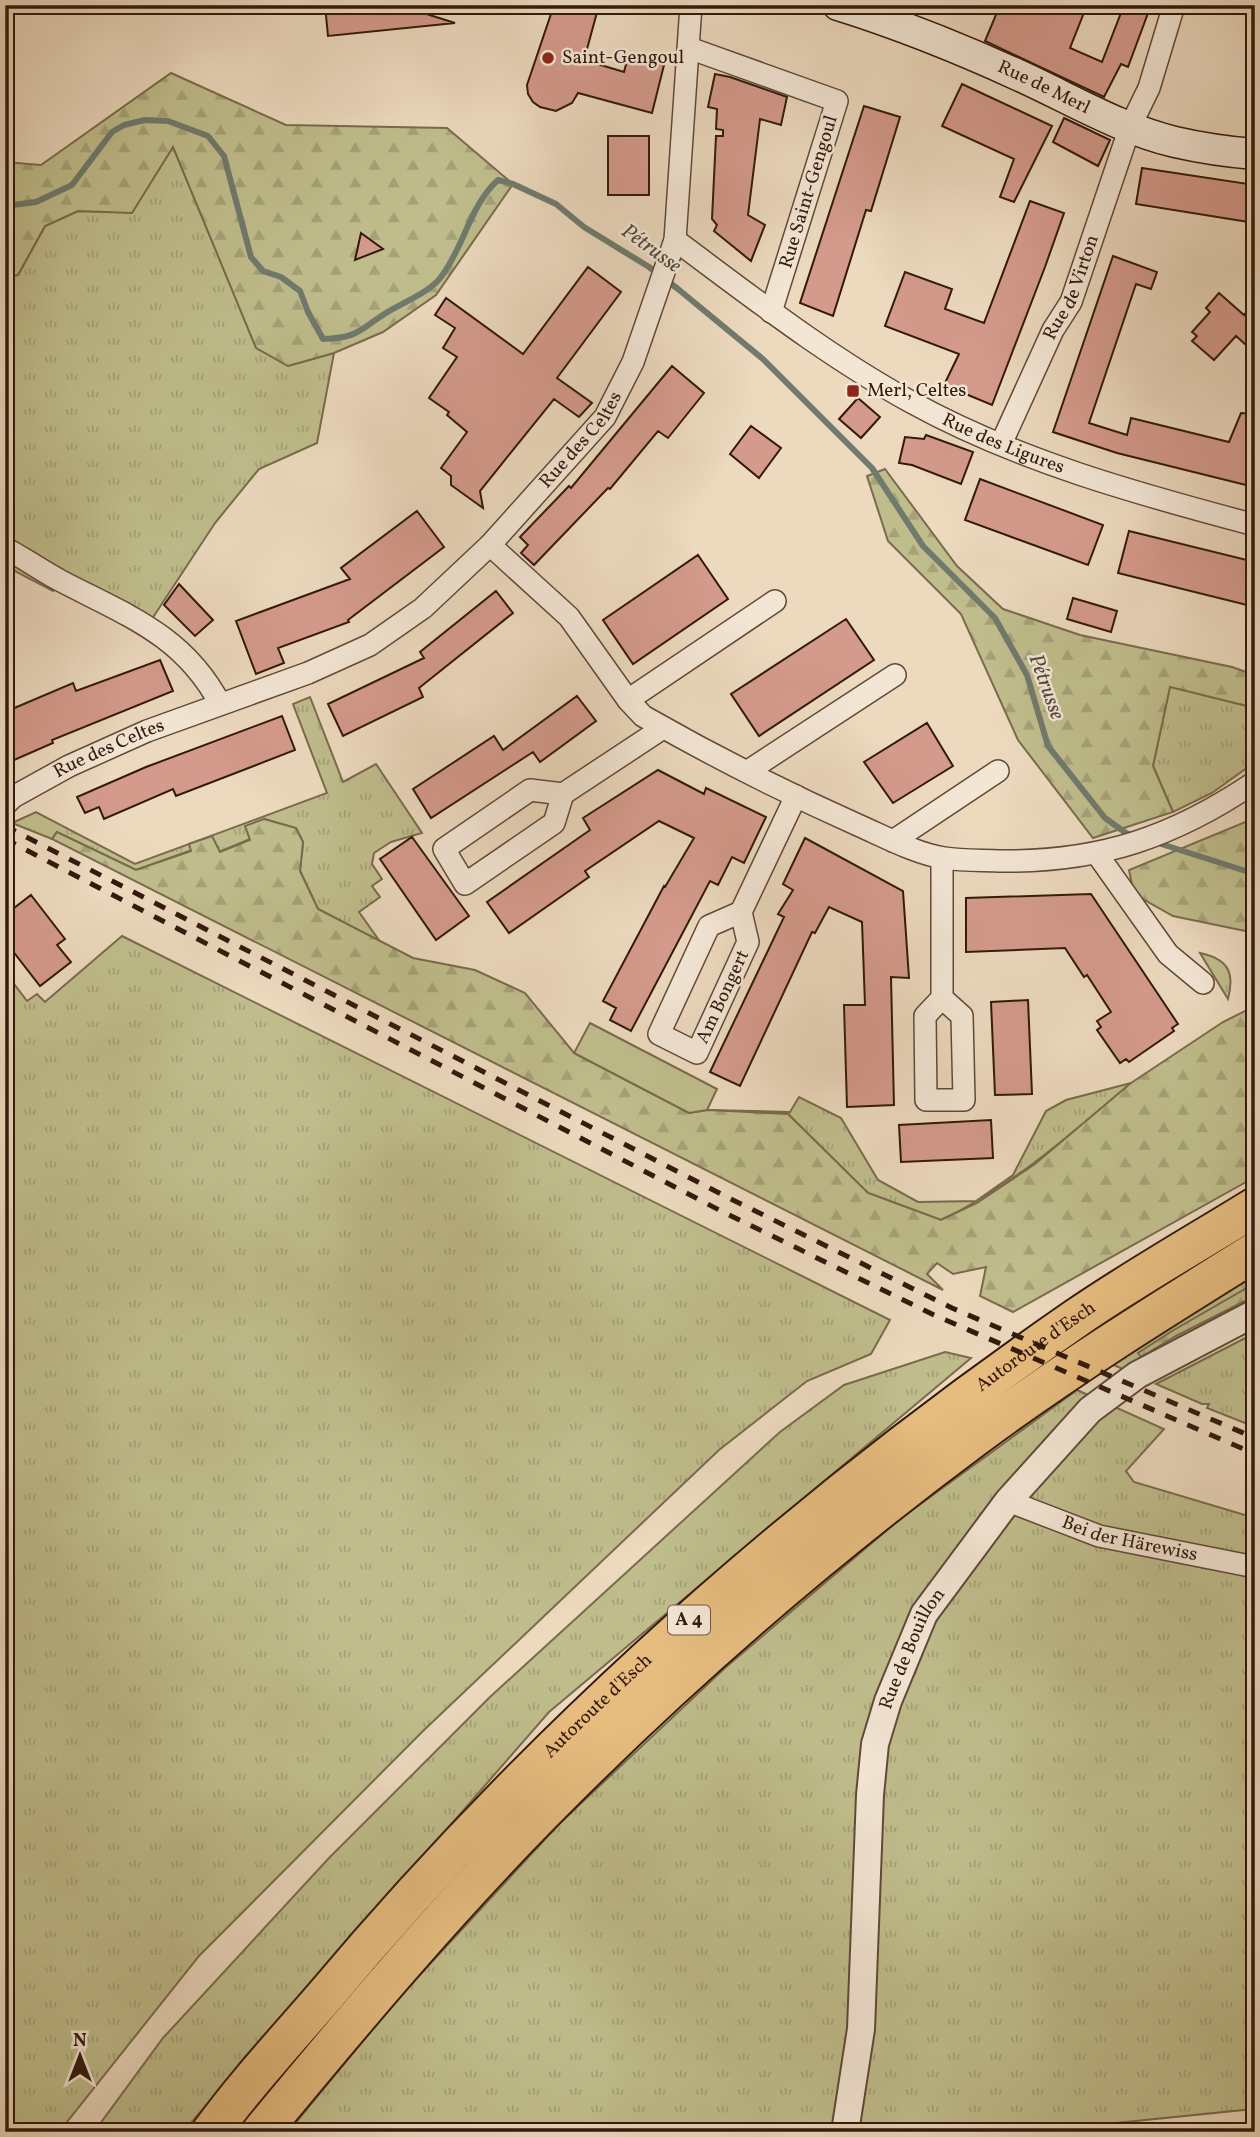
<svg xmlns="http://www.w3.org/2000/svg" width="1260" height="2137" font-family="Vollkorn,serif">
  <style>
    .grass { fill: url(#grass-tufts); stroke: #796b4c; stroke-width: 2 }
    .forest { fill: url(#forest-firs); stroke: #796b4c; stroke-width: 2 }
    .park { fill: #c0bd8c; stroke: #796b4c; stroke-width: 2 }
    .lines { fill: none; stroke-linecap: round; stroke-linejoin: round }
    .stream { stroke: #707a6d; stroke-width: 6 }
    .building { fill: #d49a8b; stroke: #32190c; stroke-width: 2 }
    .minor-casing { stroke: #604938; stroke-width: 24 }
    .tertiary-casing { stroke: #604938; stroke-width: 30 }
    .secondary-casing { stroke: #32190c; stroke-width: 33 }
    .motorway-casing { stroke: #32190c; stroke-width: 42 }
    .minor { stroke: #f3e6d5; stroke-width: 21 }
    .tertiary { stroke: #f3e6d5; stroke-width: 26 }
    .secondary { stroke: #f3e6d5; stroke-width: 30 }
    .motorway { stroke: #e6bc7f; stroke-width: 38 }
    .rail { stroke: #32190c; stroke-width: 5; stroke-dasharray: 12 12; stroke-linecap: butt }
    .poi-dot { fill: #8f2418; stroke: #f3e6d5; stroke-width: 2.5 }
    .labels { text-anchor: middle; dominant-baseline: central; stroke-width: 5; stroke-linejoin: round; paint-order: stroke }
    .shield { fill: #f3e6d5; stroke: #6c5648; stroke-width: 2 }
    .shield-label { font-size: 18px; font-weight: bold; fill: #32190c }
    .poi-label { font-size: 19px; fill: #32190c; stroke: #f3e6d5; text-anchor: start }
    .street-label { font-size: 19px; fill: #32190c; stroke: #f3e6d5 }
    .water-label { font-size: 21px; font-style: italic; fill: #51493d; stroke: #f3e6d5 }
  </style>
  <defs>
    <pattern id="grass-tufts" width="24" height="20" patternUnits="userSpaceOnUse" patternTransform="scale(1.75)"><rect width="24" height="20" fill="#c0bd8c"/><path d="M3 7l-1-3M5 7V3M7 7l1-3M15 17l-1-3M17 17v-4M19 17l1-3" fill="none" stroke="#a5a278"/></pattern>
    <pattern id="forest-firs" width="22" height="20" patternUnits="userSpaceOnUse" patternTransform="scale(1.75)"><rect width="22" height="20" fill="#c0bd8c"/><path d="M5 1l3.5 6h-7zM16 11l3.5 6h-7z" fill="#a5a278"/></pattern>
  </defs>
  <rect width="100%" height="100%" fill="#ecd9be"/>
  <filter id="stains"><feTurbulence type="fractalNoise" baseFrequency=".00286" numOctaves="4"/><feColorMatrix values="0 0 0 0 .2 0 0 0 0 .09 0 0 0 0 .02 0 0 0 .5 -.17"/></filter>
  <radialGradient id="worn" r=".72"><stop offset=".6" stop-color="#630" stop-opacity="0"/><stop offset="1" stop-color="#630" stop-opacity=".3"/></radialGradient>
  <path class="grass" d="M 173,146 L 256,347 L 288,366 L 334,353 L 317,443 L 259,469 L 215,523 L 148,625 L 59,580 L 53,591 L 5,566 L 5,277 L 18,275 L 45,226 L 78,211 L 132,212 Z
    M 1170,686 L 1255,708 L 1255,762 L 1212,793 L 1173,812 L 1153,766 Z
    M 310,697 L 343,782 L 376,764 L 422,833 L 391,842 L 374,853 L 372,864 L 382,879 L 372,886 L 380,897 L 359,912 L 381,943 L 318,909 L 300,871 L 303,842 L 296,828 L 264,819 L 250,839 L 219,852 L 211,836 L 192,850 L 136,870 L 57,832 L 52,839 L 12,823 L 36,812 L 135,864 L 327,793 L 293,704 Z
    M 122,936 L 890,1320 L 871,1354 L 807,1381 L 719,1450 L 423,1731 L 199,1956 L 59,2132 L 5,2132 L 5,972 L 27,1001 L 37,994 L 45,1002 Z
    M 1200,953 C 1228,959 1235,972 1228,999 Z
    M 1131,1083 C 1071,1134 1013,1186 941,1220 L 868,1193 L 788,1114 L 707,1110 L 790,1112 L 799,1097 L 841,1118 L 878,1180 L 918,1202 L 976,1201 L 1013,1175 L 1046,1111 L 1066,1100 Z
    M 1255,1274 L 1255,1300 L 1178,1338 L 1125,1370 L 1111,1364 Z
    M 1255,1333 L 1255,1427 L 1207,1408 L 1209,1404 L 1202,1404 L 1156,1384 Z
    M 945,1352 L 971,1358 L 549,1712 L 183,2132 L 94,2132 L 163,2038 L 329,1858 L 490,1697 L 780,1432 L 844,1385 Z
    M 1077,1390 L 1164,1429 L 1126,1471 L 1134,1482 L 1255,1518 L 1253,2109 L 1027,2132 L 288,2132 L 394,2003 L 559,1824 L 725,1668 L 900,1519 Z"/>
  <path class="forest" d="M 171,73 L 286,125 L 447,128 L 513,184 L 436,295 L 383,332 L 334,353 L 288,366 L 256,348 L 173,147 L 132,213 L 78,211 L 45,226 L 18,275 L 5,277 L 5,162 L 41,165 Z
    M 885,469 L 957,566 L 1003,609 L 1080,635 L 1232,667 L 1255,675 L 1255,708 L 1170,687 L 1153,766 L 1173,812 L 1093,838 L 1018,740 L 961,614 L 888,541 L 867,476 Z
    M 1255,818 L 1255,933 L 1173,916 L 1134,894 L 1129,870 Z
    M 264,819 L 296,828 L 303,842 L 300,871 L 318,909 L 413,958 L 475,970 L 525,993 L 574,1053 L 689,1113 L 707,1110 L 788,1114 L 868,1193 L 941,1220 L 977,1203 L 1035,1164 L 1131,1083 L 1223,1022 L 1255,1006 L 1255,1177 L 1013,1312 L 980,1296 L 986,1267 L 953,1274 L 937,1263 L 927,1274 L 943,1290 L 52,839 L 57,832 L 136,870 L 191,851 L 189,844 L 212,836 L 220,852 L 250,840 L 245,826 Z
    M 1252,1285 L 1255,1285 L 1255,1296 L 1176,1336 L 1141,1357 L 1138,1353 L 1172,1331 Z"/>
  <path class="park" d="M 590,1023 L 717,1089 L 707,1110 L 689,1113 L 574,1053 Z"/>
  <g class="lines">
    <path class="stream" d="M 5,206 L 36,202 L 72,185 L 112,132 L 124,125 L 145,120 L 168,121 L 208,136 L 224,156 L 251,257 L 263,271 L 281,277 L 300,291 L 308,312 L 323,339 C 358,338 359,330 386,313 C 403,302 429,293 441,277 C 464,247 470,205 498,180 L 513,184 L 556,204 L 584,227 L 649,267 L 678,289 L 764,360 L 872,468 L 923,546 L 995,618 L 1027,675 L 1048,746 L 1105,818 L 1126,833 L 1135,836
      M 1155,842 L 1255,874"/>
  </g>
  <path class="building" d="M 325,5 L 398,5 L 455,23 L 328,36 Z
    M 554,5 L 599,5 L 584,60 L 624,72 L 628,57 L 664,65 L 652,113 L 578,93 L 572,103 L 556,111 L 540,107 L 533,102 L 528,94 L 527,85 Z
    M 1000,5 L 1087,5 L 1070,48 L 1102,62 L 1124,5 L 1151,5 L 1128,67 L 1121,64 L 1104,97 L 985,41 Z
    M 715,74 L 730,77 L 787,97 L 781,125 L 760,119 L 748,215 L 765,225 L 751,261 L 714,231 L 717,225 L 712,219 L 716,136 L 723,136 L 723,130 L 716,129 L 717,109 L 708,107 Z
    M 962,84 L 1052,126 L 1014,202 L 1000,197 L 1014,159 L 942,126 Z
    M 864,106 L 900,117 L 871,211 L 866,210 L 833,316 L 800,303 Z
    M 1064,118 L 1110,140 L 1098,166 L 1053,142 Z
    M 608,136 L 649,136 L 649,195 L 608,195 Z
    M 1142,168 L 1255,185 L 1255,223 L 1136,204 Z
    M 1030,201 L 1064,213 L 1045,267 L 992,405 L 944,385 L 959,354 L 885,326 L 905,272 L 952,289 L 945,309 L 984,323 Z
    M 361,233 L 383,249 L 355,260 Z
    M 1113,256 L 1157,272 L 1151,289 L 1136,284 L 1089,423 L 1127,435 L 1131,418 L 1229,442 L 1241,413 L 1255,414 L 1255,466 L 1250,486 L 1117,453 L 1053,432 Z
    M 588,267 L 621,292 L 557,378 L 592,403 L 579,417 L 554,399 L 480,491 L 483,508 L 451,485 L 451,476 L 441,468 L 467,432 L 447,415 L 449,412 L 429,398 L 457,357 L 443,348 L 455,328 L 435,315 L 446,298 L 523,354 Z
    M 1219,293 L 1244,315 L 1255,303 L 1255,353 L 1236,336 L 1214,360 L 1192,341 L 1197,336 L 1192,332 L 1210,312 L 1206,308 Z
    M 672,366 L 704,393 L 668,438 L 658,431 L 610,489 L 608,488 L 534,565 L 521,553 L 528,545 L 520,537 L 569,486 L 571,488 Z
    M 858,398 L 880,417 L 861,438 L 839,419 Z
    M 751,426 L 781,448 L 759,478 L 730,454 Z
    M 926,435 L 973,452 L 961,484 L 912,465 L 899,463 L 905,437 L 924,439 Z
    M 980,479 L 1103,525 L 1088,565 L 965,520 Z
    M 417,511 L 444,547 L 348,620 L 349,622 L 278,648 L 284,663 L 256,674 L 236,621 L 350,579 L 341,568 Z
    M 1129,531 L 1255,562 L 1255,607 L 1118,573 Z
    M 698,555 L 728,599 L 633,664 L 603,620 Z
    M 179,584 L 213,620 L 195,636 L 164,605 Z
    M 496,591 L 513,613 L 419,688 L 423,697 L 343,736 L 328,704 L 424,658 L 420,652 Z
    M 1073,598 L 1117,611 L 1111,632 L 1067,619 Z
    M 846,619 L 874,660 L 759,736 L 731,694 Z
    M 160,660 L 173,691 L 52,740 L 53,743 L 5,764 L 5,712 L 73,683 L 76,691 Z
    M 577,696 L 596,721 L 540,762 L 533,752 L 431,818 L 413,789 L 494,736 L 503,750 Z
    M 282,716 L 295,750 L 176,796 L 173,789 L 104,819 L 99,807 L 85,813 L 77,797 L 146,767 Z
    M 927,723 L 953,766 L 893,803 L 864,762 Z
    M 658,770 L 704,794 L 706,788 L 766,817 L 744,863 L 732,857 L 718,885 L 710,881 L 631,1031 L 610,1020 L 616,1008 L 603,1001 L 664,886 L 665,887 L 694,838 L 659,821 L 585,871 L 589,877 L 509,933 L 487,902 L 590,830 L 583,818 Z
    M 412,837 L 469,916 L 436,940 L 380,859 Z
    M 805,838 L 903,891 L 909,978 L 891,977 L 894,1105 L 847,1107 L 844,1005 L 865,1005 L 862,922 L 829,907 L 815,933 L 812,932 L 740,1086 L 710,1072 L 784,917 L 778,914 L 793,890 L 783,884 Z
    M 1091,894 L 1178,1024 L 1172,1028 L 1174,1031 L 1129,1062 L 1126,1059 L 1120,1063 L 1097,1030 L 1101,1027 L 1097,1021 L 1111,1012 L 1087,975 L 1084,977 L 1065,948 L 966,952 L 966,898 Z
    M 31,895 L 65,939 L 57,945 L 71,962 L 40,986 L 5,941 L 5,915 Z
    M 1028,1000 L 1032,1094 L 995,1095 L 991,1002 Z
    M 991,1120 L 993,1158 L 901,1162 L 899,1125 Z"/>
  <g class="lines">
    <g class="minor-casing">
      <g id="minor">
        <path d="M 689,48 L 837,101 L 771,312"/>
        <path id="s1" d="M 675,240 C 752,297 827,356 911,402 C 1018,461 1138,494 1255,525"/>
        <path id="s2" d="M 1001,444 L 1053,330 L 1071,302 L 1130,127 L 1149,88 L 1174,5"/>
        <path d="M 490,545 L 569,617 L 628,700 L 643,716 C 713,756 786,793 860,826 C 885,837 917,854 944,858 C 963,861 983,860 1002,861 C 1100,862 1174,837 1255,782"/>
        <path d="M 5,548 C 24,558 42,571 61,581 C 126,615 184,635 220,704"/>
        <path d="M 628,700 L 775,601"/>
        <path d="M 748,771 L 895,675"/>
        <path d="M 563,794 L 530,790 L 444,849 L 465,884 L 554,823 L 563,794 L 663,728"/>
        <path id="s3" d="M 5,805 L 13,797 L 69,766 L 147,731 L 308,673 L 370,645 L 423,608 L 490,545 L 605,417 L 633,362 L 675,240 L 691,5"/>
        <path d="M 893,841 L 998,771"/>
        <path d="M 1097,854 L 1168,954 L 1203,983"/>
        <path d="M 942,858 L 942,998 L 925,1016 L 926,1100 L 964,1100 L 962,1016 L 942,998"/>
        <path d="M 741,912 L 748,942 L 697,1053 L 659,1034 L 709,926 L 741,912 L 796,796"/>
        <path id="s4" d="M 1008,1501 L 1099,1536 L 1255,1567"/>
      </g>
    </g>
    <g class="tertiary-casing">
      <g id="tertiary">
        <path id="s5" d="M 845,2132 L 861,2029 L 870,1795 L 875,1744 L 888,1701 L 924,1614 L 1008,1501 L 1090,1410 L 1137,1375 L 1255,1313"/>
      </g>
    </g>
    <g class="secondary-casing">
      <g id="secondary">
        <path id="s6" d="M 838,5 C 899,24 959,48 1018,75 C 1069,98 1120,129 1175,142 C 1201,148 1228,152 1255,154"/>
      </g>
    </g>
    <g class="motorway-casing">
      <g id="motorway">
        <path id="s7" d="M 211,2132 C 245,2085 286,2041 324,1997 C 542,1737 796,1512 1075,1319 C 1133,1279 1195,1244 1255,1207"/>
        <path d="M 261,2132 C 352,2022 444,1912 545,1810 C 678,1675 823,1550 975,1437 C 1065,1370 1160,1311 1255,1252"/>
      </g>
    </g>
    <use href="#minor" class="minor"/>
    <use href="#tertiary" class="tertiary"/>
    <use href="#secondary" class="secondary"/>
    <use href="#motorway" class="motorway"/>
    <path class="rail" d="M 5,826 L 729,1198 L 952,1308 L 1255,1438
      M 5,839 L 723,1212 L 934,1315 L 1255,1454"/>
  </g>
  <g class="poi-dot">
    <circle cx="548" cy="58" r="7"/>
    <rect x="846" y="384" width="14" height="14" rx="3.5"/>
  </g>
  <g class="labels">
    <rect class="shield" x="668" y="1605.5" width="42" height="29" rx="5"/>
    <g class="shield-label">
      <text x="689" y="1620">A 4</text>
    </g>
    <g class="poi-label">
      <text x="562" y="58">Saint-Gengoul</text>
      <text x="867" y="391">Merl, Celtes</text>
    </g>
    <g class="street-label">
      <text stroke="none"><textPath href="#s6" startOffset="222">Rue de Merl</textPath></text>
      <text transform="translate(809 192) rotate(-73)">Rue Saint-Gengoul</text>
      <text stroke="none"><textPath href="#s2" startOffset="172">Rue de Virton</textPath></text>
      <text stroke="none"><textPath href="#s3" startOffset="696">Rue des Celtes</textPath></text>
      <text stroke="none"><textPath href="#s1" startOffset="388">Rue des Ligures</textPath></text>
      <text stroke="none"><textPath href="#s3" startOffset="119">Rue des Celtes</textPath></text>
      <text transform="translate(723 997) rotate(-65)">Am Bongert</text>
      <text stroke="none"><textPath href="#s7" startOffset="1143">Autoroute d'Esch</textPath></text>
      <text stroke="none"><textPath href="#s4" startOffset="128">Bei der Härewiss</textPath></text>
      <text stroke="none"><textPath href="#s5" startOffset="492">Rue de Bouillon</textPath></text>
      <text stroke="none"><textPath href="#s7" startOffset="576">Autoroute d'Esch</textPath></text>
    </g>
    <g class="water-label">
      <text transform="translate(651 249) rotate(36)">Pétrusse</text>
      <text transform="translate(1046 687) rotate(70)">Pétrusse</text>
    </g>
  </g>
  <rect width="1260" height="2137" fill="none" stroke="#ecd9be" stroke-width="28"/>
  <rect x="7" y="7" width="1246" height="2123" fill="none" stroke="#32190c" stroke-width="3.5"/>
  <rect x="14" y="14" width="1232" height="2109" fill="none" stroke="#32190c" stroke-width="2"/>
  <g transform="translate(80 2056)" stroke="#f3e6d5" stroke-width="5" paint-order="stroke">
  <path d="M0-5L12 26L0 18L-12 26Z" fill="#32190c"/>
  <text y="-10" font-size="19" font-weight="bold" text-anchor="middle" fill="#32190c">N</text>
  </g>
  <rect width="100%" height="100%" filter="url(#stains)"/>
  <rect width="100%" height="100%" fill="url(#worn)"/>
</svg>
